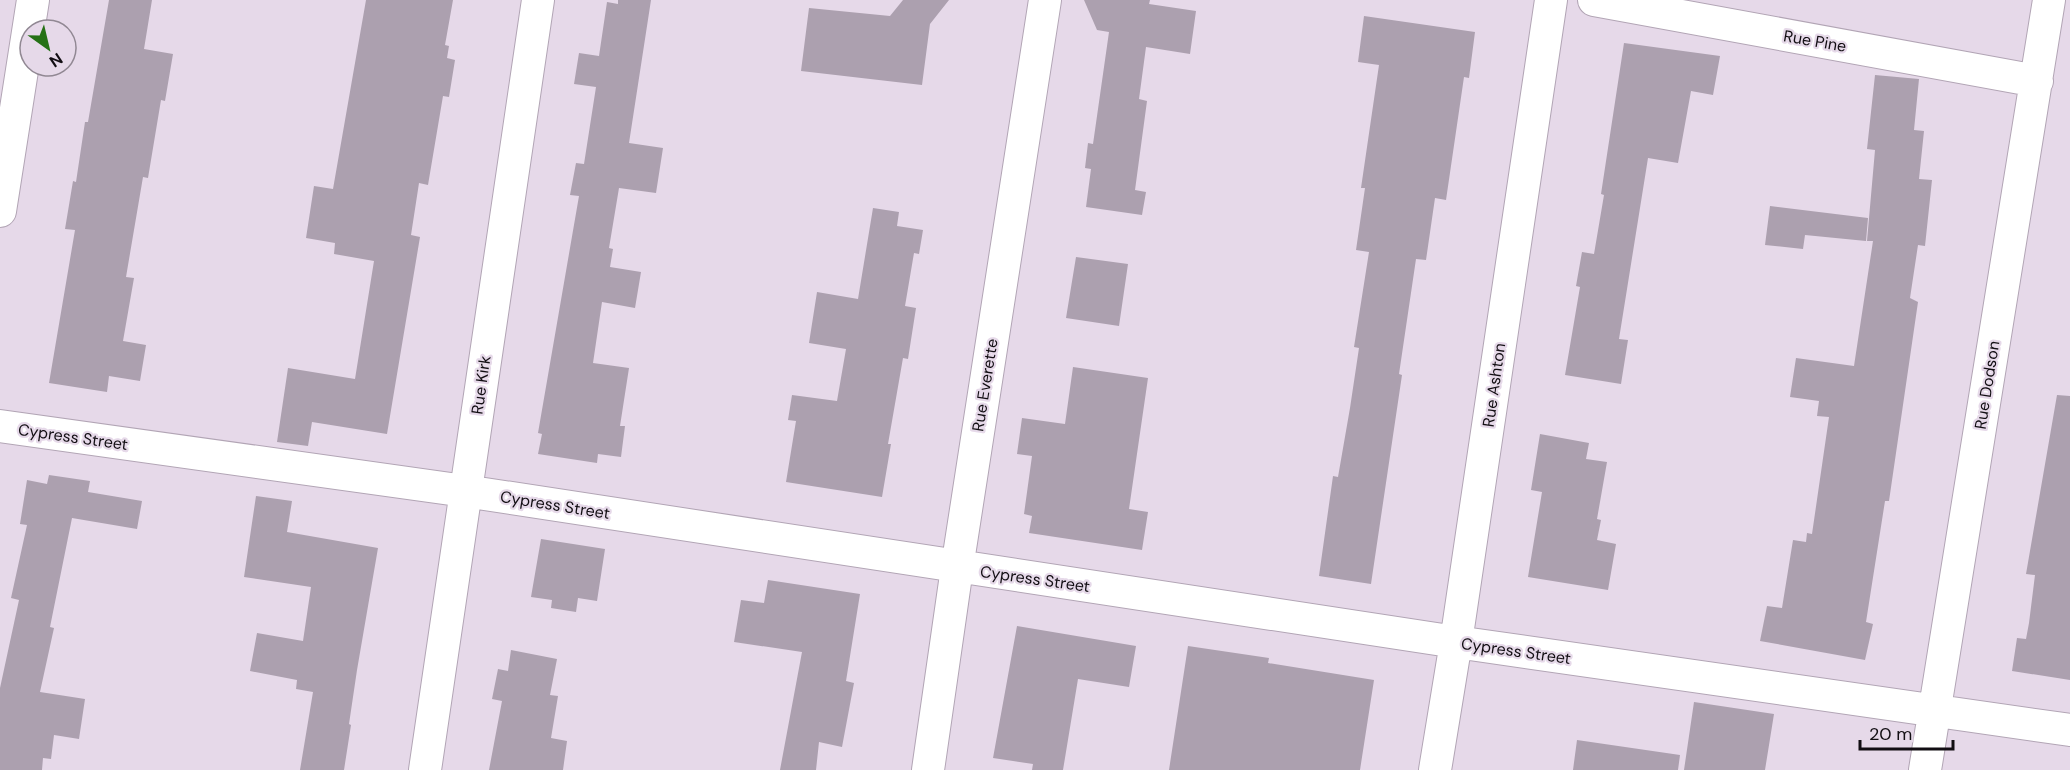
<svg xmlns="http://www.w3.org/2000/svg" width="2070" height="770" font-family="'DM Sans',sans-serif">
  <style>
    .building { fill: #aca0af }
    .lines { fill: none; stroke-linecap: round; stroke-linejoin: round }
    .minor-casing { stroke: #b2a5b5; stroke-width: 34 }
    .minor { stroke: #fff; stroke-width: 32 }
    .labels { text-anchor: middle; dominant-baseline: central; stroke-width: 4.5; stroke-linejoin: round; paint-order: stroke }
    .street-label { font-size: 16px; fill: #120e13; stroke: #e6d9e9 }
  </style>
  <rect width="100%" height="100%" fill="#e6d9e9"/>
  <path class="building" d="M 109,0 L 152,0 L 144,49 L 173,54 L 165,101 L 161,100 L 148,178 L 143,177 L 126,277 L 134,278 L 123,341 L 146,345 L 140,381 L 109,376 L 107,392 L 49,383 L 75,230 L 65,229 L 73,181 L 76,182 L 85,122 L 88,122 Z
    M 366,0 L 453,0 L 445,45 L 449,46 L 447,58 L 455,60 L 449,97 L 443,96 L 428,185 L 419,183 L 411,235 L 420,237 L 387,434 L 312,422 L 308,446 L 277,442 L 288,368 L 355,379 L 374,261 L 334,254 L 335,243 L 306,238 L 314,186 L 333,189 Z
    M 618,0 L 651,0 L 629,143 L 663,148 L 656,193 L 619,188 L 609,248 L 613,249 L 610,267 L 641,272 L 635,308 L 602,302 L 593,363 L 629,368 L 620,426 L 625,426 L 621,457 L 598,454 L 597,463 L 538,454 L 542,434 L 538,433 L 579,196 L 570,195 L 576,163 L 584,164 L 596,87 L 574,84 L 579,53 L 599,56 L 607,2 L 618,4 Z
    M 903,0 L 949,0 L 930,24 L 922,85 L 801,71 L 809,8 L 890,16 Z
    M 1084,0 L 1150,0 L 1149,4 L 1196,11 L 1190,54 L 1146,47 L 1139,99 L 1147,101 L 1135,190 L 1146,192 L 1142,215 L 1086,207 L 1091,169 L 1085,168 L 1088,143 L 1093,144 L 1109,32 L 1097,30 Z
    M 1364,16 L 1475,32 L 1469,78 L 1464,77 L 1446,200 L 1435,198 L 1426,260 L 1416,259 L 1399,374 L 1402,375 L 1371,584 L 1319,576 L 1333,476 L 1338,477 L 1350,408 L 1359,348 L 1354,347 L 1369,252 L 1356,250 L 1365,188 L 1361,188 L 1379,65 L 1358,62 Z
    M 1624,43 L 1720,56 L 1713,95 L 1691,91 L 1678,163 L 1648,158 L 1619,339 L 1628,340 L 1621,384 L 1565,375 L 1580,287 L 1576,286 L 1582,252 L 1594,254 L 1604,195 L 1601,194 Z
    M 1875,75 L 1919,79 L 1914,130 L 1924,131 L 1919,179 L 1932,180 L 1925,246 L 1918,245 L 1910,298 L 1918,302 L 1889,501 L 1885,501 L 1866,622 L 1873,624 L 1865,660 L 1760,641 L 1767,606 L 1782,608 L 1793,540 L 1806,542 L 1807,533 L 1812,534 L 1829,417 L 1817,416 L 1819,401 L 1790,397 L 1796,358 L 1854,366 L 1873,241 L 1867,241 L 1875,150 L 1867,149 Z
    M 1770,206 L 1868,218 L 1866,241 L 1805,235 L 1803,249 L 1765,245 Z
    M 873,208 L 899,212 L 897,226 L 923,230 L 919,254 L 914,253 L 905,306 L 916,308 L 908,359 L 903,358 L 888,444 L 891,444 L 882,497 L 786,482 L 796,421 L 788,420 L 792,395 L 837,401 L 846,349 L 809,343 L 817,292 L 858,299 Z
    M 1076,257 L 1128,264 L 1119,326 L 1066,318 Z
    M 1073,367 L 1148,378 L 1129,509 L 1148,512 L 1142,550 L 1029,533 L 1032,516 L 1024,514 L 1032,456 L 1017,454 L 1022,418 L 1065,424 Z
    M 2057,395 L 2070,396 L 2070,680 L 2012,671 L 2017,638 L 2026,639 L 2029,623 L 2035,575 L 2026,574 Z
    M 1540,434 L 1589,443 L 1586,459 L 1607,462 L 1597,519 L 1601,520 L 1597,540 L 1616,544 L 1608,590 L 1528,577 L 1542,492 L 1531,490 Z
    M 49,475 L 90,481 L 88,492 L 142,501 L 137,529 L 72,518 L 50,627 L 54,628 L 40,692 L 85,699 L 79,739 L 54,735 L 51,759 L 43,758 L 42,770 L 0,770 L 0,688 L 19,600 L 11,598 L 27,525 L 20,524 L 27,480 L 47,484 Z
    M 256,496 L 292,501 L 287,532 L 378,548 L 357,670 L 349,724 L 351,725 L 344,770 L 300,770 L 313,692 L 296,689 L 297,680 L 250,671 L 257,633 L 303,641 L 311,587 L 244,577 Z
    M 541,539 L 605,549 L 597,601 L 578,598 L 576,612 L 551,608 L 552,600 L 531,597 Z
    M 768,580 L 860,594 L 846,681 L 854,683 L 842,747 L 819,742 L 816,770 L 780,770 L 802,652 L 734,642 L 741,600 L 764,603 Z
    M 1017,626 L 1136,646 L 1129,687 L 1078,679 L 1063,770 L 1032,770 L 1033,764 L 993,758 Z
    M 1188,646 L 1269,658 L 1268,663 L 1374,680 L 1360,770 L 1169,770 Z
    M 511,650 L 557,659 L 550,695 L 558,696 L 551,738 L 567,741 L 563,770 L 489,770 L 502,701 L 492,699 L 498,669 L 508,671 Z
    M 1694,702 L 1774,714 L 1765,770 L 1684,770 Z
    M 1577,740 L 1680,755 L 1678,770 L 1573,770 Z"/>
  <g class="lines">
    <g class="minor-casing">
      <path id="minor" d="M 1594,0 L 2037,81
        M 0,211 L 33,0
        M 0,426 L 465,491 L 1456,642 L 2070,730
        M 425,770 L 538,0
        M 928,770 L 957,568 L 1045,0
        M 1435,770 L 1456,642 L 1551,0
        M 1925,770 L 2049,0"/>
    </g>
    <use href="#minor" class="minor"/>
  </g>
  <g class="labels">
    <g class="street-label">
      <text transform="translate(1815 41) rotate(10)">Rue Pine</text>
      <text transform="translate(481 385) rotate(-82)">Rue Kirk</text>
      <text transform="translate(985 385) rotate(-81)">Rue Everette</text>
      <text transform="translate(1494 385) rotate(-82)">Rue Ashton</text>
      <text transform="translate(1987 385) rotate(-81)">Rue Dodson</text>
      <text transform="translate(73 437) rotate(8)">Cypress Street</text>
      <text transform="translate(555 505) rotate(9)">Cypress Street</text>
      <text transform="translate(1035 579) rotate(8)">Cypress Street</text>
      <text transform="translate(1516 651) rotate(8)">Cypress Street</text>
    </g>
  </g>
  <g transform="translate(48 48) rotate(146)"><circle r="28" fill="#e6d9e9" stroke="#918893" stroke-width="1.5"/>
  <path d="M0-4.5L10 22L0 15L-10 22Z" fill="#267116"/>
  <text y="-9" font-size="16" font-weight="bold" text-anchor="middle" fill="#120e13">N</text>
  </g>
  <path d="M1860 740v9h93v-9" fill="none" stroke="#120e13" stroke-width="3"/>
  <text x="1869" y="740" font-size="18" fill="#120e13" stroke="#e6d9e9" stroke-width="4.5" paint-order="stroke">20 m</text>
</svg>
